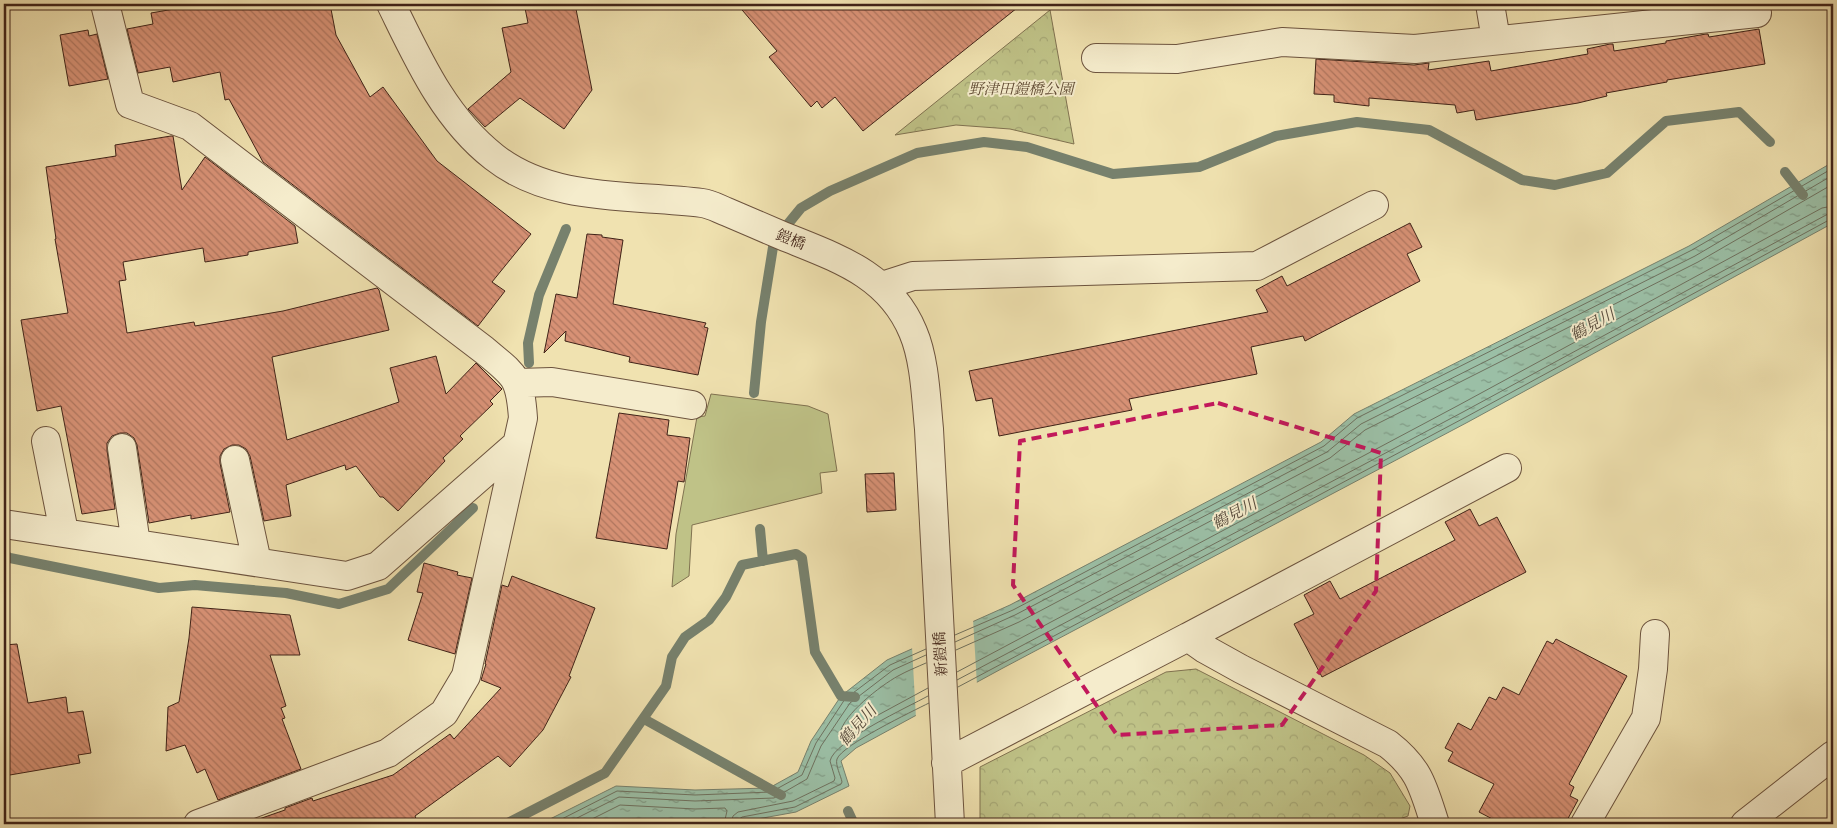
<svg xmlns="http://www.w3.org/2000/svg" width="1837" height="828" font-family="'Libre Caslon Text','Noto Serif JP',serif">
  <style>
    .grass { fill: #bfc287; stroke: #807250 }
    .park { fill: url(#park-crowns); stroke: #807250 }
    .water { fill: url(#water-ripples); stroke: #77816d }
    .pier { fill: #f0e2b0 }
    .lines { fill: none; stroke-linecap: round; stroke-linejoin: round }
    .shore { stroke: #6e715f; stroke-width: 1 }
    .stream { stroke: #77816d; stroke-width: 10 }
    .building { fill: url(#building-back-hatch); stroke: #402318 }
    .minor-casing { stroke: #6c533e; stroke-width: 30 }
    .minor { stroke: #f5eccc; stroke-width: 28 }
    .marked { fill: none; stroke: #c2185b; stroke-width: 4; stroke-dasharray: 10 6; stroke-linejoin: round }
    .labels { text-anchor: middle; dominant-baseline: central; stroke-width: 4; stroke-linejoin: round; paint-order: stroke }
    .park-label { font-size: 15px; font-style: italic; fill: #604b34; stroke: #f5eccc }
    .street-label { font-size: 15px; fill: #402318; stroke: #f5eccc }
    .water-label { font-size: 16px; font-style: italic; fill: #574a3c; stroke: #f5eccc }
  </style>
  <defs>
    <pattern id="park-crowns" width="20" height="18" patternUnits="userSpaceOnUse" patternTransform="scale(1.25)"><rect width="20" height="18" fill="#bfc287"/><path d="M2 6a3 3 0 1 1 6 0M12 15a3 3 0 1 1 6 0" fill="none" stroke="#a5a674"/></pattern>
    <pattern id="water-ripples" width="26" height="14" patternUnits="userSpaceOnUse" patternTransform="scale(1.25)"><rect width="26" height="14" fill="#9bbfa6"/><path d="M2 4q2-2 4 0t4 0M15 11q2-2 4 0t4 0" fill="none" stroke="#809b86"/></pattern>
    <pattern id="building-back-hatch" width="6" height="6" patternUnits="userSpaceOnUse" patternTransform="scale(1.25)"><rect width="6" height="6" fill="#d79175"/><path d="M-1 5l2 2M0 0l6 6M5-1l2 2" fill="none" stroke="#b0765f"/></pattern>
  </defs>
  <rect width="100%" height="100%" fill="#f0e2b0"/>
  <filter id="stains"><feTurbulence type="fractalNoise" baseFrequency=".004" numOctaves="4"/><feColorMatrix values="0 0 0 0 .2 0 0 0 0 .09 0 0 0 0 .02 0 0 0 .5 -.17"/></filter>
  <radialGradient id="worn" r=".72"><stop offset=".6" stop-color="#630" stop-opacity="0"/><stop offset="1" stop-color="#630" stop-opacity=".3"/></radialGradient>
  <path class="grass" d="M 711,394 L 808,406 L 828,414 L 837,471 L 820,473 L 822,493 L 692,525 L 689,576 L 672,587 L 676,534 L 697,417 L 705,416 Z"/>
  <path class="park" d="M 1050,10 L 1074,144 L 1010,129 L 956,125 L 895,135 Z
    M 1196,669 L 1364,755 L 1390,773 L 1410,806 L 1408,816 L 1386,824 L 980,824 L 980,767 L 1166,672 Z"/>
  <path class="water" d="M 1833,162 L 1833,223 L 1468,422 L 1003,668 L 856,748 L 841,761 L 849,786 L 796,812 L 730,824 L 540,824 L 616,786 L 695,790 L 769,788 L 798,772 L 811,741 L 841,696 L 887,660 L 1010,605 L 1321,442 L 1354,414 L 1689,246 Z"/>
  <path class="pier" d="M 973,619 L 977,685 L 916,718 L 912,647 Z"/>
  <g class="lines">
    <path class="shore" d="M 955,635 L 1013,610 L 1324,446 L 1357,418 L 1692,250 L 1833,168
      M 955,642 L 1015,615 L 1327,452 L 1361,424 L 1695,256 L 1833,175
      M 956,650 L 1019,622 L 1330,458 L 1365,430 L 1698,262 L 1833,184
      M 926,663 C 917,667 907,671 898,676 C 880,686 844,714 840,733 L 843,734 L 928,688
      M 957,672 L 1459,405 L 1822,208 L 1833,206
      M 957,680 L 1463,412 L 1826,215 L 1833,213
      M 958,687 L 1466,417 L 1829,220 L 1833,219
      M 552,824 L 617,791 L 695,795 L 771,792 L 802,775 L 816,743 L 845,699 L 890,665 L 926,649
      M 565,824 L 619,797 L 695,801 L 774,798 L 807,779 L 821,746 L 850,703 L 893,670 L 926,655
      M 582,824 L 620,805 L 695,809 L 725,808 L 727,811 L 724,824
      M 731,824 L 733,816 L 738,812 L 793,801 L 834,781 L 835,778 L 830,761 C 834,741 908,707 928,696
      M 738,824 L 738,820 L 742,817 L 795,807 L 841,784 L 842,782 C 841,776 835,765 837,759 C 842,745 913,711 929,703"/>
    <path class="stream" d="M 1785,172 L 1803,195
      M 529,363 L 528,343 L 539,295 L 566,229
      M 754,393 L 761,322 L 774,241 L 801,208 L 830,191 L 917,153 L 984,142 L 1027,147 L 1113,174 L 1199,167 L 1276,136 L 1357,122 L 1429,130 L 1522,180 L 1555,185 L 1607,173 L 1666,121 L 1739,112 L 1770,142
      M 760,529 L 763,561
      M 4,555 L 10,558 L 159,588 L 195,585 L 286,593 L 339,604 L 388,589 L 473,508
      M 644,719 L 781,795
      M 848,811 L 854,824
      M 506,824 L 605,773 L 666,686 L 672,657 L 685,637 L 709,620 L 726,597 L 742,565 L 796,554 L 802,558 L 815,652 L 841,696 L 855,697"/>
  </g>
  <path class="building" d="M 203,4 L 330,4 L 336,35 L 370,97 L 383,87 L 437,161 L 531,234 L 492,282 L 505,291 L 478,326 L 263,162 L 229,99 L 225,100 L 220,72 L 173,82 L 170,67 L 138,73 L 127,29 L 153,24 L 151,13 Z
    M 545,4 L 575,4 L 592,90 L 564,129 L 520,98 L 485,127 L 468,109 L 511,72 L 502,28 L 528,23 L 525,8 Z
    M 737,4 L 1022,4 L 863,131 L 835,97 L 822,108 L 817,101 L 811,107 L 769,57 L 777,51 Z
    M 1759,29 L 1765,64 L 1667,80 L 1667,82 L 1606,93 L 1607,96 L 1578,103 L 1476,120 L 1474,110 L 1457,113 L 1455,105 L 1369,98 L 1369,106 L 1334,102 L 1334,95 L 1314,94 L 1316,59 L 1414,65 L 1429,63 L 1428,70 L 1489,61 L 1491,71 L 1588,54 L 1587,49 L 1610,44 L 1613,44 L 1614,51 L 1666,43 L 1666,41 L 1706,34 L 1708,34 L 1709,37 Z
    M 88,30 L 89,36 L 97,34 L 108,79 L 69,86 L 60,35 Z
    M 171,136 L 173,136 L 182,190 L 205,157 L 295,226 L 298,243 L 248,252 L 248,255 L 205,262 L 203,248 L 123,262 L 126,280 L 119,281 L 127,333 L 194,322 L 195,326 L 283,311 L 377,288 L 379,290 L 389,330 L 272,357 L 287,440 L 399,402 L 390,368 L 436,356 L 446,394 L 476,363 L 502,389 L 490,401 L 493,404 L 460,436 L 463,439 L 443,458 L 445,461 L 398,511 L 383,497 L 380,497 L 356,466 L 346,470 L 345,465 L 286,485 L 291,516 L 264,521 L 250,456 L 246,449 L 239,445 L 232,445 L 224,449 L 220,456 L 220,463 L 230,512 L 191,519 L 191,515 L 149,523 L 137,445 L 134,438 L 127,433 L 120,433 L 112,436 L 107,443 L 107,450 L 115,509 L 82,514 L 61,406 L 37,411 L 21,320 L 68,313 L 55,239 L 56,239 L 46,167 L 116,156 L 115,145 Z
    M 1410,223 L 1422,247 L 1407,254 L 1420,281 L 1305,341 L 1303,336 L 1251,347 L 1257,374 L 1129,399 L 1132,410 L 999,436 L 992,398 L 976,401 L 969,371 L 1268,312 L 1256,290 L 1282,276 L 1287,286 Z
    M 587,234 L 602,235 L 602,237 L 623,240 L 613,304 L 706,323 L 704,327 L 708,328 L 698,375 L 629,362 L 630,357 L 565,341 L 566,331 L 544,353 L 556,294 L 577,298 Z
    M 619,413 L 669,420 L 667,435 L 690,438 L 684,482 L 678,481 L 667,549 L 596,538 Z
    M 894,473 L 896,510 L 867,512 L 865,474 Z
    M 1470,509 L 1479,526 L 1497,517 L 1526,572 L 1322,677 L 1294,624 L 1314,614 L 1304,595 L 1330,581 L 1340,599 L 1455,540 L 1445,522 Z
    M 424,563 L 458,572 L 457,575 L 472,578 L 455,654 L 408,640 L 423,593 L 417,592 Z
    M 512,576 L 595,608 L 569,676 L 571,677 L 543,730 L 510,767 L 498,756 L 415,816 L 418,824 L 260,824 L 259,819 L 285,810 L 285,808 L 312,798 L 313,801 L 393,775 L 450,734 L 454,739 L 501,688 L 481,680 L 486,664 L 485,664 L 502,585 L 508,587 Z
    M 192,607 L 290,615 L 300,655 L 270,655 L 286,706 L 281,708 L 285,718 L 282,719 L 301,769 L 218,800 L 205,769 L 197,773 L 185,745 L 166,751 L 168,707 L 179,702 L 189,638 Z
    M 1556,639 L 1627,676 L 1569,784 L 1574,787 L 1570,796 L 1578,800 L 1565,824 L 1502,824 L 1479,812 L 1494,784 L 1448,761 L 1453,752 L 1445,748 L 1458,723 L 1471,730 L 1489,697 L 1496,700 L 1503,687 L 1519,695 L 1547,641 L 1553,644 Z
    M 17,644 L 28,703 L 66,697 L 68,713 L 83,711 L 91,753 L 78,755 L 80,763 L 4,776 L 4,645 Z"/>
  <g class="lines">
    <g class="minor-casing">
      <path id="minor" d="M 105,4 L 130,104 L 190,126 L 484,350 C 515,376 520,376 523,418 L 466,676 L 444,713 L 388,753 L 198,824
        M 391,4 C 418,59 444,118 494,157 C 552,203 633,194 702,203 C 711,204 719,209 727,212 C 746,220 764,228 783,236 C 837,258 889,274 913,332 C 925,360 926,399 929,429 L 950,824
        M 1490,4 L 1496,40
        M 1096,58 L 1177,59 L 1282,42 L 1415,49 L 1757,13
        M 882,286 L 913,276 L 1257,266 L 1374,205
        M 518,383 L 552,382 L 692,405
        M 46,441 L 64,532
        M 122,448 L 136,544
        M 235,460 L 257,562
        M 4,524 L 347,576 L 378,566 L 516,445
        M 1188,637 L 1507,468
        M 946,763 L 1188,637 L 1205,649 L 1241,669 L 1388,744 C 1420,769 1423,787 1435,824
        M 1585,824 L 1646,718 L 1653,669 L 1655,634
        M 1745,824 L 1833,755"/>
    </g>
    <use href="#minor" class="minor"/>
  </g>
  <path class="marked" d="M 1218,403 L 1381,453 L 1376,591 L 1282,725 L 1117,735 L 1013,585 L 1020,441 Z"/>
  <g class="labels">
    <g class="park-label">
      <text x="1021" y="88">野津田鎧橋公園</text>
    </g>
    <g class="street-label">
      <text transform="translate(791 239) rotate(22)">鎧橋</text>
      <text transform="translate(940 654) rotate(-93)">新鎧橋</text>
    </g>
    <g class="water-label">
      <text transform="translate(1592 324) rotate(-29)">鶴見川</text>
      <text transform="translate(1234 513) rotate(-28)">鶴見川</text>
      <text transform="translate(857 725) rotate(-49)">鶴見川</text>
    </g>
  </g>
  <rect width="1837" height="828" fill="none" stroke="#f0e2b0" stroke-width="20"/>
  <rect x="5" y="5" width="1827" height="818" fill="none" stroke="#402318" stroke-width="2.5"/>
  <rect x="10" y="10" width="1817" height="808" fill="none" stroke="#402318"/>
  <rect width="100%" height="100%" filter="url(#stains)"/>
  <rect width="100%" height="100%" fill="url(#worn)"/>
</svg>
